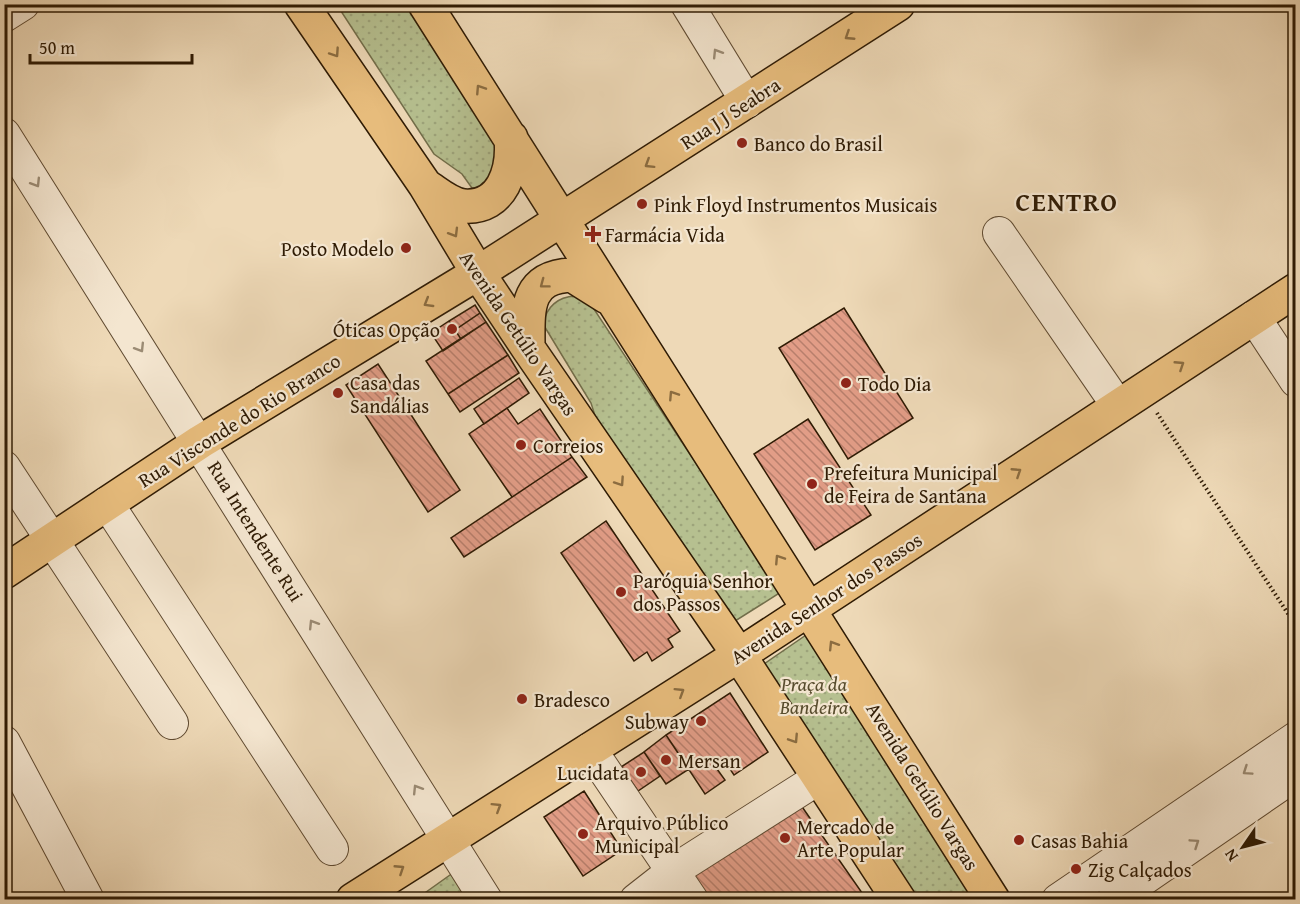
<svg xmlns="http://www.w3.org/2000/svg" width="1300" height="904" font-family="'Gentium Book Plus',serif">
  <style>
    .park { fill: url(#park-dots); stroke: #726e4a; stroke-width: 1.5 }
    .building { fill: url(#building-back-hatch); stroke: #2f1b04; stroke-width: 1.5 }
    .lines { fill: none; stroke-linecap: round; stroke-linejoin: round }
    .minor-casing { stroke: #5f4a31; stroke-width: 34 }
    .major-casing { stroke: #2f1b04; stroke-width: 36 }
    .path { stroke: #2f1b04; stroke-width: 4; stroke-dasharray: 1.5 3; stroke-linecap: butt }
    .minor { stroke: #f4e6d0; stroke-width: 32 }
    .major { stroke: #e7bc7c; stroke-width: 33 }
    .oneway { stroke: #8b6c40 }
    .oneway2 { stroke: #9b8b74 }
    .poi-dot { fill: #8f2418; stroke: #f4e6d0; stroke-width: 2 }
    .labels { text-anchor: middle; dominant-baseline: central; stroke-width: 4.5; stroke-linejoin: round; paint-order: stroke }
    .street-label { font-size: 20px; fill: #2f1b04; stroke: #f4e6d0 }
    .poi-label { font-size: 20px; fill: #2f1b04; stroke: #f4e6d0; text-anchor: start }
    .park-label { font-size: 20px; font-style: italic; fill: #584d2e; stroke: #f4e6d0 }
    .district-label { font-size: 26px; font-weight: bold; letter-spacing: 1.5px; fill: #2f1b04; stroke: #f4e6d0 }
  </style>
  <defs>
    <pattern id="park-dots" width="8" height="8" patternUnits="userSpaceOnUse" patternTransform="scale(1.5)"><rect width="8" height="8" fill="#b6c090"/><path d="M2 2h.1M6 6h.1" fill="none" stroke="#9da47b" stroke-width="1.8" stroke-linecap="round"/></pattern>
    <pattern id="building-back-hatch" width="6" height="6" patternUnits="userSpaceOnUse" patternTransform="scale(1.5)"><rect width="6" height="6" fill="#e29d87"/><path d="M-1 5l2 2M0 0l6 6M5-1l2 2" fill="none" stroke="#b87f6c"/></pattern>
  </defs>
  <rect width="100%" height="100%" fill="#eed9b7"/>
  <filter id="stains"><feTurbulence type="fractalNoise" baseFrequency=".00333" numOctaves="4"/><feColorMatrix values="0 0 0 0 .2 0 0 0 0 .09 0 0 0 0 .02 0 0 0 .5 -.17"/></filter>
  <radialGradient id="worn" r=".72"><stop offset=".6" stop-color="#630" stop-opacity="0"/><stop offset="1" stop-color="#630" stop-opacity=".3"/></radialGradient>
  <path class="park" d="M 337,5 L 407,5 L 505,155 L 480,189 L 472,188 L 462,174 L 434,154 Z
    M 575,296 L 590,303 L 781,592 L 732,623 L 597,422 L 591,403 L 543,324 C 547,306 557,297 575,296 Z
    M 809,633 L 982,899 L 914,899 L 761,666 Z
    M 457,870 L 476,900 L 415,900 Z"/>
  <path class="building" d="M 475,305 L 480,313 L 455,330 L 449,321 Z
    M 844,308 L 913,418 L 848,459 L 779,348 Z
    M 480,313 L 486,322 L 461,339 L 455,330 Z
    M 449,321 L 461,339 L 443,351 L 431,333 Z
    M 486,322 L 508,355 L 448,394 L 426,361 Z
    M 508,355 L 519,373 L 460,412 L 448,394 Z
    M 378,364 L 460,490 L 428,512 L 346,385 Z
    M 519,378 L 529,393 L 484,424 L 474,409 Z
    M 507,408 L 518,424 L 540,409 L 572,457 L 512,497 L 469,434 Z
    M 808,419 L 871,515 L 815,550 L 754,454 Z
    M 572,457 L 587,477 L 464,557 L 451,538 Z
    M 606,521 L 680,631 L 668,639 L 673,647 L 652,661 L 647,652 L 634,661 L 561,553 Z
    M 730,693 L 768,752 L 734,775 L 726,763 L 717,769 L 725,780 L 705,794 L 666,735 Z
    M 666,735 L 689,769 L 666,784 L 644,752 Z
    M 644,752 L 660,776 L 638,791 L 621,767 Z
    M 584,791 L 622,850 L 583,876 L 544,817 Z
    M 798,801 L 867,900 L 710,900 L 693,874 Z"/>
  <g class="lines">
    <g class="minor-casing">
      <path id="minor" d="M 687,4 L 747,102
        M 4,16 L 23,4
        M 4,134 L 486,900
        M 999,233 L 1118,406
        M 1254,317 L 1296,381
        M 4,467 L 172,723
        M 107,503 L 332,849
        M 4,742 L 88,900
        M 590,749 L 692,900
        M 636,900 L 673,871 L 819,778
        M 1058,900 L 1296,738
        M 1113,900 L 1296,774"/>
    </g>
    <g class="major-casing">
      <path id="major" d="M 301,4 L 425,185 L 478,273 L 528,348 L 739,655 L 899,900
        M 425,4 L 993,900
        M 426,186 C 437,193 450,205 464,206 C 503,209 514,169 511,138
        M 528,348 C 528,311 524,277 572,275 L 607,297
        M 4,572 L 200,442 L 478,273 L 898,4
        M 353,900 L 739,655 L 1296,290"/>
    </g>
    <path class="path" d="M 1157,413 L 1296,626"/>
    <use href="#minor" class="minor"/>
    <use href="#major" class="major"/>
  </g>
  <defs><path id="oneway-chevron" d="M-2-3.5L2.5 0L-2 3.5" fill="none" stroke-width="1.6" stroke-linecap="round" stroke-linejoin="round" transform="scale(1.5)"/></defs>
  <g class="oneway">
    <use href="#oneway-chevron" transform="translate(849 36) rotate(147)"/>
    <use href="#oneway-chevron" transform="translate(335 53) rotate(56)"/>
    <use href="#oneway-chevron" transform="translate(480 89) rotate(-123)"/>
    <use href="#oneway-chevron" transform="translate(649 164) rotate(148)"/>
    <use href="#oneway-chevron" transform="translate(454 233) rotate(59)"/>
    <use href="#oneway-chevron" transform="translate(544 284) rotate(143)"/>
    <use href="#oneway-chevron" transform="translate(428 303) rotate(149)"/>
    <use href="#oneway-chevron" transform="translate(1180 365) rotate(-33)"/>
    <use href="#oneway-chevron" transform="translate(673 395) rotate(-123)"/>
    <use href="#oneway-chevron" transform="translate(1017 472) rotate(-33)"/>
    <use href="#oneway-chevron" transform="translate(620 482) rotate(56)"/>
    <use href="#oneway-chevron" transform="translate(779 559) rotate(-123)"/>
    <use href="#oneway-chevron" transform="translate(833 645) rotate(-122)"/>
    <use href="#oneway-chevron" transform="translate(680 692) rotate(-32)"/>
    <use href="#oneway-chevron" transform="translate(794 739) rotate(57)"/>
    <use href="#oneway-chevron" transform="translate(497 807) rotate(-32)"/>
    <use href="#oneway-chevron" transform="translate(400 869) rotate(-33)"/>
  </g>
  <g class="oneway2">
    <use href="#oneway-chevron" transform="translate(717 53) rotate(-122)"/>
    <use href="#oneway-chevron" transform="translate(36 183) rotate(58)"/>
    <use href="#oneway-chevron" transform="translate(140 348) rotate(58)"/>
    <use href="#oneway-chevron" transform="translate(313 624) rotate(-122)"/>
    <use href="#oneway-chevron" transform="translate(1247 771) rotate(146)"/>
    <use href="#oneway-chevron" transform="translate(417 789) rotate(-122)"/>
    <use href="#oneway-chevron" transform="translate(1195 843) rotate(-34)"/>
  </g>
  <g class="poi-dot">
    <circle cx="742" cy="143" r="6"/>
    <circle cx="642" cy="204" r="6"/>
    <path d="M590 225h6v6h6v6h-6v6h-6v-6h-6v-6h6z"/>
    <circle cx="406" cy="248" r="6"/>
    <circle cx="452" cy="329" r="6"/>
    <circle cx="846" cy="383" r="6"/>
    <circle cx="338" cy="393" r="6"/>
    <circle cx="521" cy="445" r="6"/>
    <circle cx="812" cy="484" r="6"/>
    <circle cx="621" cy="592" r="6"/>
    <circle cx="522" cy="699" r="6"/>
    <circle cx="701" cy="721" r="6"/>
    <circle cx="666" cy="760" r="6"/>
    <circle cx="641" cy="772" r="6"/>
    <circle cx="583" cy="834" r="6"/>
    <circle cx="785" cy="838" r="6"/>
    <circle cx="1019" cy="840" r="6"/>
    <circle cx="1076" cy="869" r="6"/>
  </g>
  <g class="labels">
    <g class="street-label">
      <text transform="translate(730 113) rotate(-33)">Rua J J Seabra</text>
      <text transform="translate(519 333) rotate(56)">Avenida Getúlio Vargas</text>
      <text transform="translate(239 420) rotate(-32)">Rua Visconde do Rio Branco</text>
      <text transform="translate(256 531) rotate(58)">Rua Intendente Rui</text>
      <text transform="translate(826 598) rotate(-33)">Avenida Senhor dos Passos</text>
      <text transform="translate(923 786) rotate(58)">Avenida Getúlio Vargas</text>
    </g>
    <g class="poi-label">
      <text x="754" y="143">Banco do Brasil</text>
      <text x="654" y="204">Pink Floyd Instrumentos Musicais</text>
      <text x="605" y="234">Farmácia Vida</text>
      <text x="394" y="248" text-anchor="end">Posto Modelo</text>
      <text x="440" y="329" text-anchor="end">Óticas Opção</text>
      <text x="350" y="382">Casa das<tspan x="350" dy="23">Sandálias</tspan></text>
      <text x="858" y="383">Todo Dia</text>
      <text x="533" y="445">Correios</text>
      <text x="824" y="472">Prefeitura Municipal<tspan x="824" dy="23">de Feira de Santana</tspan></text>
      <text x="633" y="580">Paróquia Senhor<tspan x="633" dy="23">dos Passos</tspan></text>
      <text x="534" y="699">Bradesco</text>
      <text x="689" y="721" text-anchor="end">Subway</text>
      <text x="678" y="760">Mersan</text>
      <text x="629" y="772" text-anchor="end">Lucidata</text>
      <text x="595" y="822">Arquivo Público<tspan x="595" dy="23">Municipal</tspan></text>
      <text x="797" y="826">Mercado de<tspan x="797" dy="23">Arte Popular</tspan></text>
      <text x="1031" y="840">Casas Bahia</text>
      <text x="1088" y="869">Zig Calçados</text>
    </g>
    <g class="park-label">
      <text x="814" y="683">Praça da<tspan x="814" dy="23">Bandeira</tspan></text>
    </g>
    <g class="district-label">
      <text x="1067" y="201">CENTRO</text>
    </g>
  </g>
  <rect width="1300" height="904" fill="none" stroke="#eed9b7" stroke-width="24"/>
  <rect x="6" y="6" width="1288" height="892" fill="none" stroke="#2f1b04" stroke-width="3"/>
  <rect x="12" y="12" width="1276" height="880" fill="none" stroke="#2f1b04" stroke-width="1.5"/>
  <g transform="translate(1243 847) rotate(235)" stroke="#f4e6d0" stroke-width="4.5" paint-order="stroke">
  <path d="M0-4.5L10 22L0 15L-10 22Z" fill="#2f1b04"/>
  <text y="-9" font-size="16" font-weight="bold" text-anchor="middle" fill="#2f1b04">N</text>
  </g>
  <path d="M30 54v9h162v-9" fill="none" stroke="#2f1b04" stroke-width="3"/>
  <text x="39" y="54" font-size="18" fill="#2f1b04" stroke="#f4e6d0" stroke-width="4.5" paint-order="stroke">50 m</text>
  <rect width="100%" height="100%" filter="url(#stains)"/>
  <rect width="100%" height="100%" fill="url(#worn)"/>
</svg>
